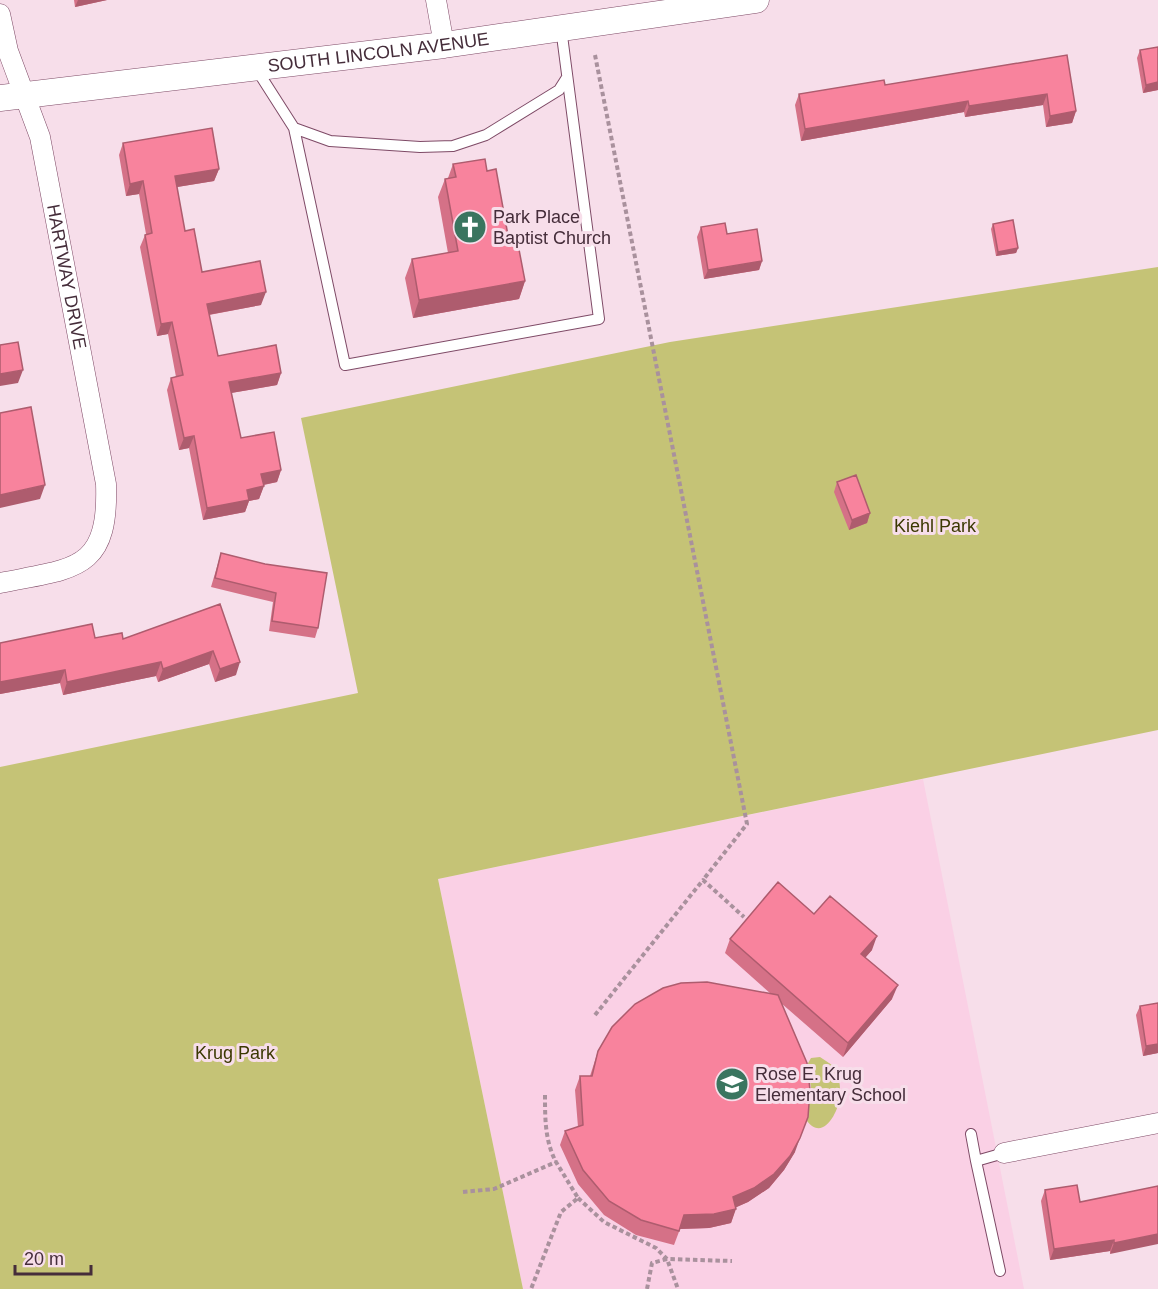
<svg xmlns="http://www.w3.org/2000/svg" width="1158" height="1289" font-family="Helvetica,sans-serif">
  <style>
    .built { fill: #fad0e5 }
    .green { fill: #c5c376 }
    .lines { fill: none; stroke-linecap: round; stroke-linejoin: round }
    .service-casing { stroke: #7e4a66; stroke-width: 12 }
    .minor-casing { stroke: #7e4a66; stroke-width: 21 }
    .tertiary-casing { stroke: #7e4a66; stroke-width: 27 }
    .path { stroke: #a9919d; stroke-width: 4; stroke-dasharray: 4.5 3; stroke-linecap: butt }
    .service { stroke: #fff; stroke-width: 10 }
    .minor { stroke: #fff; stroke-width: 20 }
    .tertiary { stroke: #fff; stroke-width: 26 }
    .wall { fill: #d57187 }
    .shaded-wall { fill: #ae5c6e }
    .building { fill: #f8839d; stroke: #ae5c6e; stroke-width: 1.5 }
    .labels { text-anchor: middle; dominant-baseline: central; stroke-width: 6; stroke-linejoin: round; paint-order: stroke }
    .street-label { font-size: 18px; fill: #452d3a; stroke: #f7deea }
    .poi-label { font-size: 18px; fill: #452d3a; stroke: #f7deea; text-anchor: start }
    .park-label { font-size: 18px; fill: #3b3802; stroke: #f7deea }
  </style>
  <rect width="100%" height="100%" fill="#f7deea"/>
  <path class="built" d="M 923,779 L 1024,1289 L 523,1289 L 438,879 Z"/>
  <path class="green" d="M 1158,267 L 1158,730 L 438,879 L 523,1289 L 0,1289 L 0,767 L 358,693 L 301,418 L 670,342 Z
    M 820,1057 L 835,1067 C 838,1076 841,1085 840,1095 C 839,1112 823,1142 807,1121 L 811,1087 L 807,1065 L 811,1058 Z"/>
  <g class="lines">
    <g class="service-casing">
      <path id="service" d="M 255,67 L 294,128 L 345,365 L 599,319 L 561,28
        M 294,128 L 330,141 L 420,147 L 453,146 L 486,135 L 559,90 L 566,79
        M 971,1134 L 976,1161
        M 1000,1271 L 976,1161 L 1004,1153"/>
    </g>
    <g class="minor-casing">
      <g id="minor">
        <path d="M 436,0 L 444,45"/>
        <path id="s1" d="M 0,14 L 8,51 L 40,137 L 106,484 C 109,572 74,568 0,583"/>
        <path d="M 1004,1153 L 1158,1123"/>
      </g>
    </g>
    <g class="tertiary-casing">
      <g id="tertiary">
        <path id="s2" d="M 0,98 L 444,45 L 756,0"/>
      </g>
    </g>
    <path class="path" d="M 595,55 L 747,824 L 703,880
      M 595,1015 L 703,880 L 744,917
      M 545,1095 C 545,1119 545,1141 556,1162
      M 463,1192 L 494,1189 L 556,1162 L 578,1198 L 561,1212 L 531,1289
      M 578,1198 L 604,1222 L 656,1248 L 667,1259 L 732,1261
      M 647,1289 L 652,1263 L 667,1259 L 678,1289"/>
    <use href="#service" class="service"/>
    <use href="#minor" class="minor"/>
    <use href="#tertiary" class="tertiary"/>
  </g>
  <path class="wall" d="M 74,0 L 107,0 L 75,7 Z
    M 1158,47 L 1158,90 L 1143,93 L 1137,58 L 1140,50 Z
    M 1067,55 L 1076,111 L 1072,123 L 1046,127 L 1043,105 L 965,117 L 964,112 L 801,141 L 795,105 L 799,94 L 885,85 Z
    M 123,143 L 219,169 L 214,181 L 177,187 L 185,231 L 202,272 L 261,305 L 209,315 L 218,356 L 281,373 L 277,385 L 231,393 L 241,438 L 281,470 L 277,482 L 264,485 L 259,499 L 249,501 L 245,512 L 203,520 L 189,448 L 179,450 L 167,390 L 171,378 L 176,377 L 168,334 L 157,336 L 140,247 L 145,235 L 146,234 L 139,194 L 126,196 L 119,155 Z
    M 453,164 L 487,171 L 509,241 L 525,281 L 519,299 L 413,318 L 405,278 L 412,259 L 448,253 L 438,197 L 445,179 L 448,178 Z
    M 993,224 L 1018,248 L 1016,253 L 996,256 L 991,229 Z
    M 701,227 L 727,234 L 762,261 L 759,270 L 704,279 L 697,237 Z
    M 837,482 L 870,513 L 867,523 L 849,530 L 834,492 Z
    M 221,553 L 265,564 L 318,628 L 315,638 L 269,631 L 273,602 L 211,587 Z
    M 220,604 L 236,675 L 215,682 L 209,664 L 158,682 L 156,676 L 63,695 L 60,683 L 0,694 L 0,643 L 95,638 L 123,639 Z
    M 814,914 L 872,950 L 865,958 L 892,999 L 843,1057 L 781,1003 L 795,1152 L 784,1170 L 769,1188 L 748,1202 L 736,1207 L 731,1223 L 709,1228 L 680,1229 L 674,1245 L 636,1235 L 604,1215 L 578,1184 L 560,1145 L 565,1131 L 578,1127 L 575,1090 L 580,1076 L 590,1076 L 598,1051 L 771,994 L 725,953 L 730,939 Z
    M 1140,1006 L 1158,1053 L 1143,1056 L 1136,1015 Z
    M 1158,1186 L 1110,1254 L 1110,1251 L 1050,1260 L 1041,1201 L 1045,1190 L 1080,1202 Z"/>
  <path class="shaded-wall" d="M 78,0 L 107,0 L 75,7 Z
    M 1158,82 L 1158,90 L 1143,93 L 1146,85 Z
    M 1047,94 L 1043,105 L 965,117 L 969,106 Z
    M 968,101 L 964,112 L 801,141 L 805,129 Z
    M 1076,111 L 1072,123 L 1046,127 L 1050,116 Z
    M 219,169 L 214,181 L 171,188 L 175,176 Z
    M 143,181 L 139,194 L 126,196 L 130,184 Z
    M 1018,248 L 1016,253 L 996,256 L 998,252 Z
    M 762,261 L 759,270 L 704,279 L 708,270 Z
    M 525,281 L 519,299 L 413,318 L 419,300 Z
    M 266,292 L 261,305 L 202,316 L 207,304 Z
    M 172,322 L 168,334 L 157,336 L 161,324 Z
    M 23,370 L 18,383 L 0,386 L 0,374 Z
    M 281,373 L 277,385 L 225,394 L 229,382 Z
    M 194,436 L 189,448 L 179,450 L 184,438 Z
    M 281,470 L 277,482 L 257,486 L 261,474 Z
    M 45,485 L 40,499 L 0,508 L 0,495 Z
    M 264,486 L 259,499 L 249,501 L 245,512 L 203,520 L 207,508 L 247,490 Z
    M 870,513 L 867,523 L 849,530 L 852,520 Z
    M 213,651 L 209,664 L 158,682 L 163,669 Z
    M 161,662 L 156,676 L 63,695 L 67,682 Z
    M 240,662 L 236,675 L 215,682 L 220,669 Z
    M 65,670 L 60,683 L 0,694 L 0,682 Z
    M 877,936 L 872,950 L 856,968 L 861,954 Z
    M 898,985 L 892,999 L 843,1057 L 848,1043 Z
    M 1158,1044 L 1158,1053 L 1143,1056 L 1146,1046 Z
    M 800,1138 L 795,1152 L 784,1170 L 769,1188 L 748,1202 L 728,1211 L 736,1209 L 731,1223 L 709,1228 L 679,1229 L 684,1215 L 733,1197 Z
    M 1158,1234 L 1158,1244 L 1110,1254 L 1114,1243 Z
    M 1114,1240 L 1110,1251 L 1050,1260 L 1054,1249 Z"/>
  <path class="building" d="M 1158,47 L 1158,82 L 1146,85 L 1140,50 Z
    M 1067,55 L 1076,111 L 1050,116 L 1047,94 L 969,106 L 968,101 L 805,129 L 799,94 L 884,80 L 885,85 Z
    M 212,128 L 219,169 L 175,176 L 185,231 L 194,229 L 202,272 L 260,261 L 266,292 L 207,304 L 218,356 L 276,345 L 281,373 L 229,382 L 241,438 L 274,432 L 281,470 L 261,474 L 264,486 L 247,490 L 249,500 L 207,508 L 194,436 L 184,438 L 171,378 L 183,375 L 172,322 L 161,324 L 145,235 L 152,233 L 143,181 L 130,184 L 123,143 Z
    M 485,159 L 487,171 L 496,169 L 509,241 L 517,239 L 525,281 L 419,300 L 412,259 L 458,251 L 445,179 L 456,177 L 453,164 Z
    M 1013,220 L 1018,248 L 998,252 L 993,224 Z
    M 725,223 L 727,234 L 757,229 L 762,261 L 708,270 L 701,227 Z
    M 18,342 L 23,370 L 0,374 L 0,345 Z
    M 31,407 L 45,485 L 0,495 L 0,413 Z
    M 856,475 L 870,513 L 852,520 L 837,482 Z
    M 221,553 L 265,564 L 327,573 L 318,628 L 272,621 L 276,593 L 215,578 Z
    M 220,604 L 240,662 L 220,669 L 213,651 L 163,669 L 161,662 L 67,682 L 65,670 L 0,682 L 0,643 L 92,624 L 95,638 L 122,633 L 123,639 Z
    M 778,882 L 814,914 L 830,896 L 877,936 L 861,954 L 898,985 L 848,1043 L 730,939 Z
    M 707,982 L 778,995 L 807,1063 L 810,1090 L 808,1117 L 800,1138 L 790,1156 L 774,1174 L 754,1188 L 733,1197 L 736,1209 L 714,1214 L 684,1215 L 679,1231 L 641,1220 L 609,1201 L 583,1170 L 565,1131 L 583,1125 L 580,1076 L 592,1076 L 598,1051 L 612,1027 L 635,1004 L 663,988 L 681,983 Z
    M 1158,1003 L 1158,1044 L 1146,1046 L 1140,1006 Z
    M 1077,1185 L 1080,1202 L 1158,1186 L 1158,1234 L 1114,1243 L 1114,1240 L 1054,1249 L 1045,1190 Z"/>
  <defs>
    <g id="church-disc" transform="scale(1.725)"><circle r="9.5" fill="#3a755f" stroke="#f7deea"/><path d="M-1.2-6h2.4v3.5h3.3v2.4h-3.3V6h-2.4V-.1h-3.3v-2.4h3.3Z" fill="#fff"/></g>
    <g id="school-disc" transform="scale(1.725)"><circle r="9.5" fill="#3a755f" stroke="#f7deea"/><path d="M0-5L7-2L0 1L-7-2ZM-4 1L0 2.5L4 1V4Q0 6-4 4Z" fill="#fff"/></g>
  </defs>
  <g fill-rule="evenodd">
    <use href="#church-disc" x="470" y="227"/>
    <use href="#school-disc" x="732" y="1084"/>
  </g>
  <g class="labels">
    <g class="street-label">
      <text stroke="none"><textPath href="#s2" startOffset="381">SOUTH LINCOLN AVENUE</textPath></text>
      <text stroke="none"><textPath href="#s1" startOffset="272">HARTWAY DRIVE</textPath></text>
    </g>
    <g class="poi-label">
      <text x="493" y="217">Park Place<tspan x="493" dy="21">Baptist Church</tspan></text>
      <text x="755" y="1074">Rose E. Krug<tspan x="755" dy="21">Elementary School</tspan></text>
    </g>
    <g class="park-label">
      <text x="935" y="526">Kiehl Park</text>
      <text x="235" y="1053">Krug Park</text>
    </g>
  </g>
  <path d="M15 1265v9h76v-9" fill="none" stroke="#452d3a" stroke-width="3"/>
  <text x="24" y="1265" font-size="18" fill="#452d3a" stroke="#f7deea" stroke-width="4.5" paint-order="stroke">20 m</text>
</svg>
